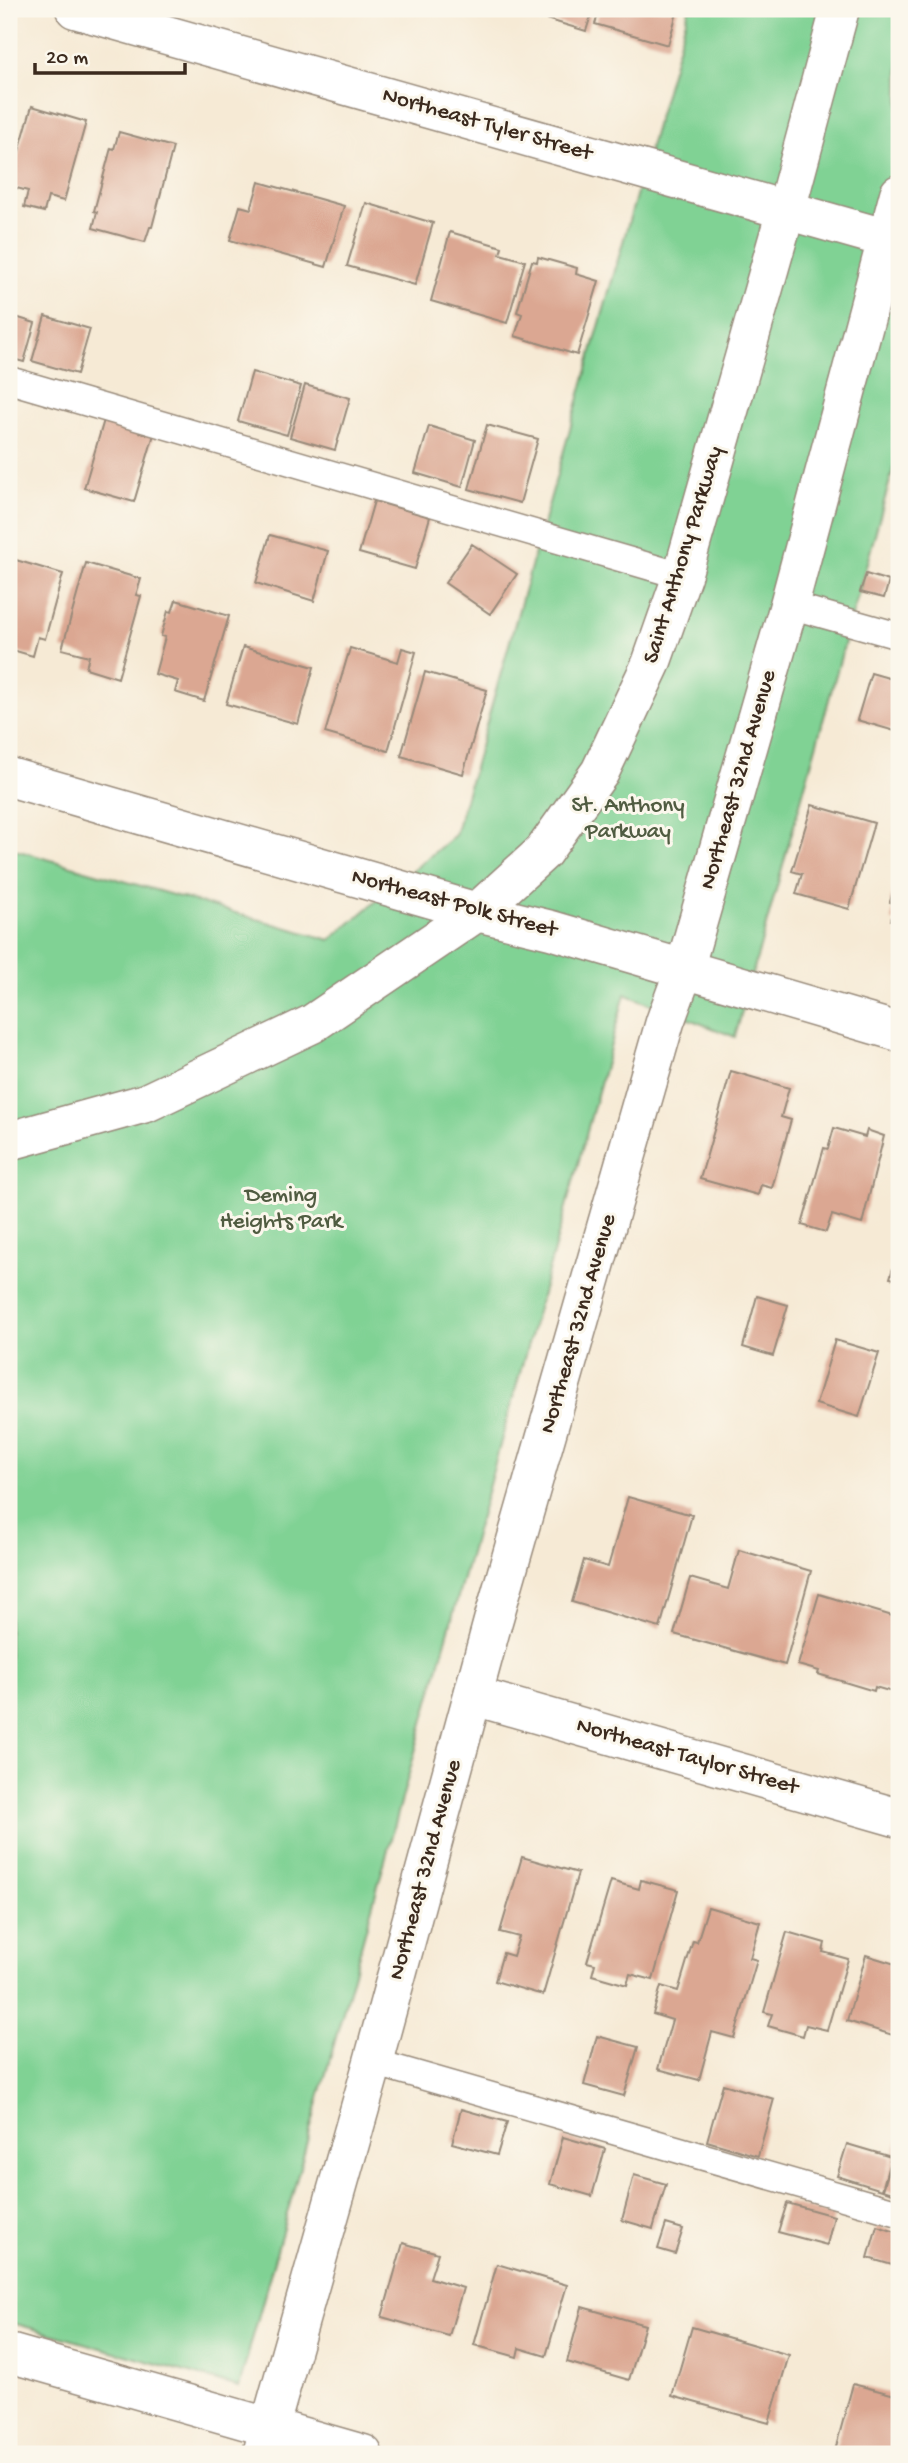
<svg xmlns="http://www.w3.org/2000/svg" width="908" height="2463" font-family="'Gochi Hand',sans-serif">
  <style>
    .green { fill: #80d294; stroke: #5e7e59; stroke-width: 2 }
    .building { fill: #dba792 }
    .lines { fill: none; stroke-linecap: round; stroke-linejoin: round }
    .service-casing { stroke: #988a7a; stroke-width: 29 }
    .minor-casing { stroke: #988a7a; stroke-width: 41 }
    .tertiary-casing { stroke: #988a7a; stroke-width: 41 }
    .service { stroke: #fff; stroke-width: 26 }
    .minor { stroke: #fff; stroke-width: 38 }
    .tertiary { stroke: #fff; stroke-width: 38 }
    .labels { text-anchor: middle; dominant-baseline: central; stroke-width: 6; stroke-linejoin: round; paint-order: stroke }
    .street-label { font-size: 23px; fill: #3b2a1e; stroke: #fbf7ec }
    .park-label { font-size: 23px; fill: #505c41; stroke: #fbf7ec }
  </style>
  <rect width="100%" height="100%" fill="#fbf7ec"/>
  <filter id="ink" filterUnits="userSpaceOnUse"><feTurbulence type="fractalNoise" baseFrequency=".0143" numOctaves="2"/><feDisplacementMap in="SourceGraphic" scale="14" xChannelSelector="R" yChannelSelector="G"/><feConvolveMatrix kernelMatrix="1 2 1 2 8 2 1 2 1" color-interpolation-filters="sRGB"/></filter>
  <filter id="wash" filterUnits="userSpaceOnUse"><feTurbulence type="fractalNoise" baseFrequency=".00686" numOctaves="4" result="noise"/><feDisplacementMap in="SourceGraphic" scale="28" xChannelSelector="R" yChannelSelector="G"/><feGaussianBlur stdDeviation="1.57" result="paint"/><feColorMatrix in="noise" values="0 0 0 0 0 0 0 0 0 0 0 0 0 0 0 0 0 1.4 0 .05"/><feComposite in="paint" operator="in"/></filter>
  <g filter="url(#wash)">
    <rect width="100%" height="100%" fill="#f6ead5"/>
    <path class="green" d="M 689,9 L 899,9 L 899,448 L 735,1037 L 625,994 L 239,2387 L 9,2322 L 9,848 L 330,940 L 455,835 Z"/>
    <g id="blocks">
      <path class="building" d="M 535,9 L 593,9 L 586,31 L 533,15 Z
        M 600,9 L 678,9 L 668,45 L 595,24 Z
        M 32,106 L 86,122 L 64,201 L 48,197 L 44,212 L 24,207 L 28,191 L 9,186 Z
        M 119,132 L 173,147 L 152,227 L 150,227 L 145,242 L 93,228 L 97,212 L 94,211 L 111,148 L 114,149 Z
        M 259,182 L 344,206 L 326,267 L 230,240 L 240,206 L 251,209 Z
        M 366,203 L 433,223 L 415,285 L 347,266 Z
        M 450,232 L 502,247 L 500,254 L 525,261 L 507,323 L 431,301 Z
        M 538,257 L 577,268 L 576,274 L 599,281 L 577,355 L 515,336 L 522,314 L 517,312 L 532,261 L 537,262 Z
        M 9,315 L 35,323 L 24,362 L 9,358 Z
        M 45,316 L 90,329 L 77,374 L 32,361 Z
        M 252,372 L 301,386 L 287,435 L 238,421 Z
        M 305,385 L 350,398 L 335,450 L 290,437 Z
        M 104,420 L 154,434 L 134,502 L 84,488 Z
        M 487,425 L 538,439 L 520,503 L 469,489 Z
        M 429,426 L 475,440 L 462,487 L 415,473 Z
        M 374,501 L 430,517 L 415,569 L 359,553 Z
        M 270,535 L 328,551 L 314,601 L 256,583 Z
        M 472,544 L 517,574 L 490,614 L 445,583 Z
        M 9,558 L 63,574 L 45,639 L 38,637 L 33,656 L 9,649 Z
        M 86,563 L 141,579 L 136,595 L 141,596 L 118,678 L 86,668 L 89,656 L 62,649 Z
        M 866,574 L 889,581 L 884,598 L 860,592 Z
        M 176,600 L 229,616 L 204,701 L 175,692 L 178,681 L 155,674 L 165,637 L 161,636 L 168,611 L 172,612 Z
        M 243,647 L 314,667 L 298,724 L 226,704 Z
        M 350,648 L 398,662 L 402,648 L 416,652 L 388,751 L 325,733 Z
        M 425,672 L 487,690 L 463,774 L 401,756 Z
        M 871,673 L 899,681 L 898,732 L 857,720 Z
        M 812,805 L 874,823 L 849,909 L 796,894 L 802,874 L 792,871 Z
        M 899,871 L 899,922 L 891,920 L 895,904 L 890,902 Z
        M 731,1071 L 789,1088 L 781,1117 L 791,1120 L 772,1188 L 761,1185 L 758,1195 L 700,1179 Z
        M 834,1128 L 865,1137 L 867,1130 L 884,1136 L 862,1224 L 832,1215 L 826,1232 L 802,1225 L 824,1148 L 828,1149 Z
        M 899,1247 L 899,1280 L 890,1278 Z
        M 757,1296 L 788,1305 L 773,1356 L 743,1347 Z
        M 835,1340 L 879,1353 L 859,1417 L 816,1404 Z
        M 628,1497 L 692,1515 L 660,1628 L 572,1602 L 584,1560 L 608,1567 Z
        M 739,1550 L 811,1571 L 785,1665 L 674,1634 L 690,1578 L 728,1589 Z
        M 819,1594 L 899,1618 L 899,1694 L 875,1687 L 874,1691 L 818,1674 L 819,1671 L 798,1665 Z
        M 522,1857 L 578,1873 L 543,1995 L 495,1981 L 503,1953 L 513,1956 L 519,1937 L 500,1932 Z
        M 641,1880 L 678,1890 L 653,1980 L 630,1974 L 627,1985 L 592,1975 L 595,1964 L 587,1962 L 611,1881 L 639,1889 Z
        M 708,1907 L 760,1922 L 750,1958 L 757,1960 L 734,2038 L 712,2032 L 699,2080 L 658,2069 L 672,2020 L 653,2014 L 661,1986 L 678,1991 L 693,1941 L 697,1942 Z
        M 787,1932 L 825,1943 L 823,1952 L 848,1959 L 827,2030 L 806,2025 L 803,2036 L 768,2026 L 772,2014 L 764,2012 Z
        M 866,1955 L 895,1964 L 897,1958 L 899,1958 L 899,2037 L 847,2021 Z
        M 597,2036 L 638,2047 L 624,2096 L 584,2085 Z
        M 723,2084 L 774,2099 L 758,2156 L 707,2141 Z
        M 461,2109 L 507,2122 L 497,2155 L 452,2143 Z
        M 563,2137 L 605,2149 L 592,2196 L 550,2184 Z
        M 899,2137 L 899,2195 L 883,2190 Z
        M 847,2144 L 891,2157 L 882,2190 L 837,2176 Z
        M 634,2175 L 666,2184 L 653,2229 L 622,2220 Z
        M 787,2203 L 834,2216 L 827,2245 L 778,2232 Z
        M 666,2224 L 683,2229 L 675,2254 L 658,2249 Z
        M 877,2226 L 899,2233 L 899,2267 L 868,2258 Z
        M 403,2243 L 438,2253 L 430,2278 L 463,2288 L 449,2336 L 382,2317 Z
        M 497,2264 L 567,2285 L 546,2356 L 519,2348 L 517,2357 L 474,2345 Z
        M 582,2307 L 645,2325 L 629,2380 L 567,2362 Z
        M 692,2327 L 789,2355 L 769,2423 L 672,2396 Z
        M 853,2384 L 899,2396 L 898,2454 L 834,2454 Z"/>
    </g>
  </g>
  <g filter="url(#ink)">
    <use href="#blocks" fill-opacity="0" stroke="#988a7a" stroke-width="2"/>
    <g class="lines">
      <g class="service-casing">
        <path id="service" d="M 9,380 L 682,576
          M 789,605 L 899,636
          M 373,2062 L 899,2213"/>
      </g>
      <g class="minor-casing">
        <path id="minor" d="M 75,9 L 899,242
          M 9,777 L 477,912 L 551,930 L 899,1032
          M 474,1696 L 899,1818
          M 9,2353 L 363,2454
          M 262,2454 L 373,2062 L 493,1621 L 665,1022 L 684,970 L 789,605 L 899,194"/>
      </g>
      <g class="tertiary-casing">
        <path id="tertiary" d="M 9,1141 L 146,1103 L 312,1024 L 477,912 L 543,852 L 600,772 L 651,664 L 682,576 L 786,210 L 840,9"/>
      </g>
      <use href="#service" class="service"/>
      <use href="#minor" class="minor"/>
      <use href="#tertiary" class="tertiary"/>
    </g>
  </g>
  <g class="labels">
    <g class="street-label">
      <text transform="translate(487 125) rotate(16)">Northeast Tyler Street</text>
      <text transform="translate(684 555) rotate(-73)">Saint Anthony Parkway</text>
      <text transform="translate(739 780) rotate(-74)">Northeast 32nd Avenue</text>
      <text transform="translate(454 904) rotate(15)">Northeast Polk Street</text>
      <text transform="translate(579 1324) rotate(-74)">Northeast 32nd Avenue</text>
      <text transform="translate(687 1757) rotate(16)">Northeast Taylor Street</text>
      <text transform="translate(426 1870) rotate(-75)">Northeast 32nd Avenue</text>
    </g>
    <g class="park-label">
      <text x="628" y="806">St. Anthony<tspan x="628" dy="26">Parkway</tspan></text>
      <text x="281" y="1196">Deming<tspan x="281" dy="26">Heights Park</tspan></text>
    </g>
  </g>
  <rect width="908" height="2463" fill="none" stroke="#fbf7ec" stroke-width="35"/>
  <path d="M35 63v10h150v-10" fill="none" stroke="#3b2a1e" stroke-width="3.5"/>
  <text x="46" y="63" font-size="21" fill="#3b2a1e" stroke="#fbf7ec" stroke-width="5" paint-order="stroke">20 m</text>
</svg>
